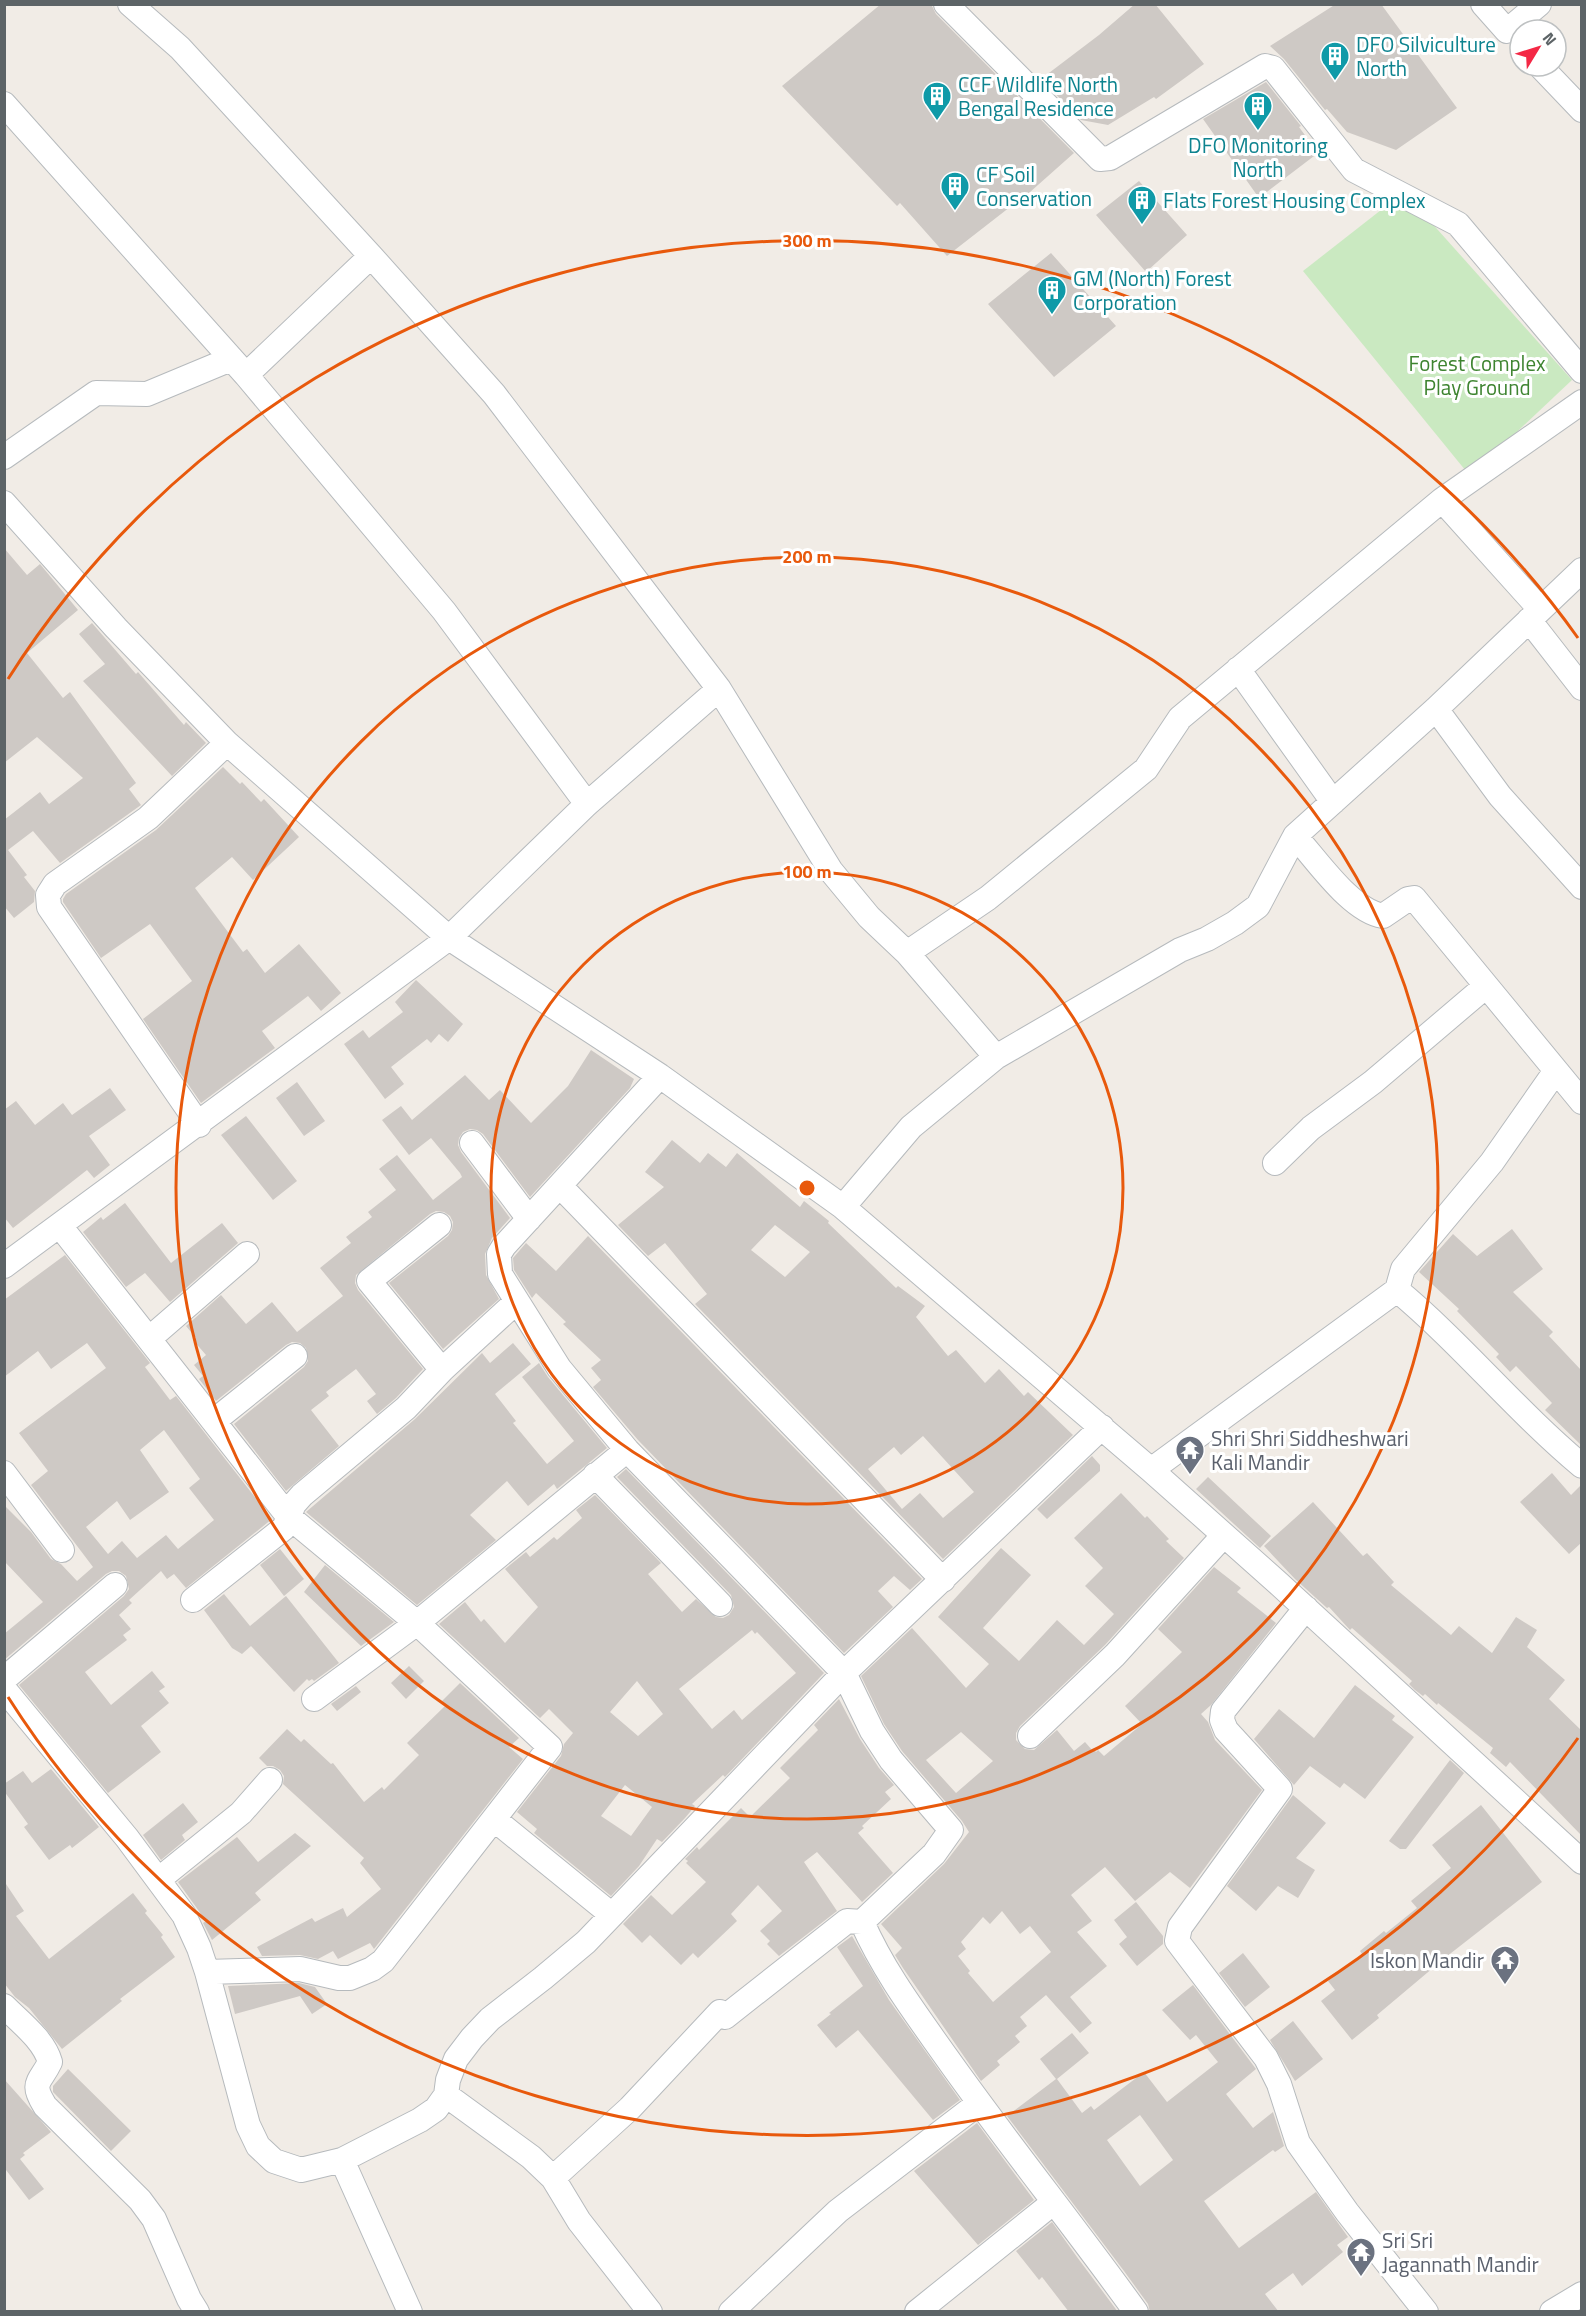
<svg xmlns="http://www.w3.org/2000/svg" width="1586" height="2316" font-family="'Titillium Web',sans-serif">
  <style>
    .green { fill: #cae9c1 }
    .building { fill: #cec9c5; fill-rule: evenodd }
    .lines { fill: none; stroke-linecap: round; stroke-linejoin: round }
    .minor-casing { stroke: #b6babd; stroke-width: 26 }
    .minor { stroke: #fff; stroke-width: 24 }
    .ring { fill: none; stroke: #e8590c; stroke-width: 3 }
    .labels { text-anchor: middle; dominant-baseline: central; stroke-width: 6; stroke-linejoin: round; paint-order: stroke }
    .culture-label { font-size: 21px; fill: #0d838f; stroke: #fff; text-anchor: start }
    .park-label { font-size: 21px; fill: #3e8430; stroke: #fff }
    .worship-label { font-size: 21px; fill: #5b616d; stroke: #fff; text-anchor: start }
    .centre { fill: #e8590c; stroke: #fff; stroke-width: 3 }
    .ring-label { font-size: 18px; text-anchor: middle; font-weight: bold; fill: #e8590c; stroke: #fff; stroke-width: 6; stroke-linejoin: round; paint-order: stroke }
  </style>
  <rect width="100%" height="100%" fill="#f1ece6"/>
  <path class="green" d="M 1404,192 L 1572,380 L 1470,476 L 1303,271 Z"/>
  <path class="building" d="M 881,4 L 931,4 L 936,14 L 1074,153 L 1011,209 L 1010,207 L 947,256 L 900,203 L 897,206 L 782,86 Z
    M 1135,4 L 1155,4 L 1204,64 L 1156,99 L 1154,97 L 1108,125 L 1081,120 L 1041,79 L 1099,35 Z
    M 1336,4 L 1381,4 L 1457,108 L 1396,150 L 1347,132 L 1327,109 L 1325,110 L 1284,59 L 1270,46 Z
    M 1266,82 L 1301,126 L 1299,127 L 1318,153 L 1259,198 L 1203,119 Z
    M 1139,181 L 1187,235 L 1146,272 L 1096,215 Z
    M 1051,253 L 1116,326 L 1054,377 L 988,304 Z
    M 4,548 L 27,575 L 40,564 L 78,610 L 27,653 L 63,698 L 70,692 L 136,783 L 129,789 L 141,805 L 60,863 L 33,831 L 8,850 L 27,875 L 24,877 L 35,891 L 34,902 L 14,918 L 4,906 L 4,820 L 40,792 L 49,804 L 83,778 L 37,737 L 4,763 Z
    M 92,623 L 136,674 L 138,672 L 184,725 L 186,722 L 206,743 L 172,776 L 83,681 L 105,664 L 79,634 Z
    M 223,767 L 240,784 L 242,782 L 261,802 L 264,799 L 299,837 L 253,880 L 232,857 L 195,888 L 243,952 L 247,949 L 265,973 L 299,944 L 341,993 L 321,1011 L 308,996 L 262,1031 L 275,1048 L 201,1103 L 143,1019 L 192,981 L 150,924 L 101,958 L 63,902 L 63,899 L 66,894 L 156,830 Z
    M 416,980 L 463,1024 L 448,1042 L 439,1034 L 431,1043 L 427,1039 L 391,1067 L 404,1084 L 385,1099 L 344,1044 L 363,1030 L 369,1038 L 403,1012 L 395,1002 Z
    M 591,1050 L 634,1079 L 630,1088 L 530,1197 L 483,1134 L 477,1130 L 470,1129 L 463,1132 L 459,1138 L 458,1145 L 461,1152 L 510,1218 L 492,1238 L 485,1254 L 486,1275 L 499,1299 L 443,1349 L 389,1283 L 448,1236 L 452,1230 L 453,1222 L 450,1216 L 444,1212 L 436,1211 L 430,1214 L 356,1275 L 355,1283 L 358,1290 L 423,1369 L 396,1398 L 377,1414 L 367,1401 L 376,1394 L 356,1369 L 326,1392 L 329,1396 L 311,1410 L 339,1446 L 286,1491 L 234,1424 L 304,1367 L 308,1361 L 306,1348 L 300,1343 L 292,1342 L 286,1345 L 216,1401 L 199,1379 L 203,1376 L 194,1365 L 206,1355 L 193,1340 L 196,1338 L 186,1326 L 221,1295 L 246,1324 L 272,1302 L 297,1332 L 343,1296 L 320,1268 L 351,1243 L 346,1237 L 372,1217 L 368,1212 L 396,1190 L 379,1169 L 397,1155 L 433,1200 L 462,1177 L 460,1173 L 431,1138 L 409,1155 L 382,1120 L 401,1106 L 412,1120 L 465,1075 L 489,1100 L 500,1090 L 531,1123 L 568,1086 Z
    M 297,1082 L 325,1121 L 304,1136 L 276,1098 Z
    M 110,1088 L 126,1110 L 89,1136 L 110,1165 L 94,1178 L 87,1170 L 13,1228 L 4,1217 L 4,1110 L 16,1101 L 35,1125 L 63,1103 L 72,1115 Z
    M 246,1116 L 297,1181 L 273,1200 L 221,1135 Z
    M 672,1140 L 700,1163 L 708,1153 L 726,1167 L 737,1153 L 800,1207 L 804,1201 L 829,1221 L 828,1223 L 896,1288 L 898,1286 L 925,1306 L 916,1317 L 948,1356 L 956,1350 L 985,1383 L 999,1369 L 1024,1396 L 1028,1392 L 1073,1435 L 943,1559 L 695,1304 L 707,1294 L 665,1243 L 648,1256 L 618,1225 L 664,1187 L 645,1172 ZM 775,1225 L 810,1252 L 785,1277 L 751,1250 ZM 923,1436 L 974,1492 L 943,1518 L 920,1493 L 902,1509 L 868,1469 L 894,1447 L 901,1455 Z
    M 125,1203 L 171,1263 L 222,1223 L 238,1243 L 170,1302 L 145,1273 L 126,1287 L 83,1232 L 101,1217 L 103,1220 Z
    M 1512,1229 L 1543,1269 L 1513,1292 L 1553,1332 L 1549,1336 L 1581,1370 L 1581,1445 L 1545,1410 L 1552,1403 L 1516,1366 L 1510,1372 L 1496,1357 L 1499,1354 L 1457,1311 L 1459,1309 L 1419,1272 L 1453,1234 L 1477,1256 Z
    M 588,1236 L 922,1579 L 910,1590 L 894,1576 L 878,1591 L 893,1607 L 844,1653 L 638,1440 L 593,1387 L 601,1380 L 591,1368 L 601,1360 L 563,1324 L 566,1322 L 536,1293 L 532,1298 L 514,1270 L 513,1258 L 526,1243 L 556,1271 Z
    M 65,1255 L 150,1363 L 145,1367 L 170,1400 L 176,1396 L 272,1519 L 186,1588 L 174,1574 L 167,1579 L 161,1571 L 129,1600 L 132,1603 L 119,1615 L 131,1629 L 123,1635 L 127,1640 L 85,1672 L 111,1705 L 152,1671 L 165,1687 L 159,1691 L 169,1703 L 141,1726 L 161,1752 L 108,1793 L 19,1685 L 124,1596 L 129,1589 L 126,1576 L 119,1571 L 112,1571 L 106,1574 L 4,1660 L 4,1634 L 43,1602 L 4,1561 L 4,1505 L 31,1532 L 51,1559 L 61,1564 L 77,1581 L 93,1567 L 31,1485 L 48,1471 L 19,1433 L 106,1368 L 87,1343 L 51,1369 L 38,1351 L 4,1377 L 4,1300 ZM 164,1430 L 200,1479 L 189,1488 L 214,1520 L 178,1549 L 166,1535 L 137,1558 L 122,1541 L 108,1554 L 86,1527 L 117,1501 L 130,1520 L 169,1492 L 140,1450 Z
    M 513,1343 L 531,1364 L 495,1394 L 516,1421 L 513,1423 L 547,1464 L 574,1441 L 522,1377 L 539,1363 L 548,1377 L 607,1448 L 557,1489 L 554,1484 L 528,1506 L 507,1481 L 470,1515 L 496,1540 L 417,1605 L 306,1512 L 415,1419 L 482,1353 L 490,1363 Z
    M 1092,1456 L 1100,1465 L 1100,1471 L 1047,1519 L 1037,1509 Z
    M 626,1469 L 824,1673 L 725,1777 L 723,1775 L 692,1804 L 695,1806 L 685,1818 L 662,1842 L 657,1839 L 639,1866 L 611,1896 L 534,1833 L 537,1829 L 517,1812 L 561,1756 L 564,1744 L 573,1733 L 549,1709 L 540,1718 L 439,1624 L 465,1602 L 481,1622 L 484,1619 L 505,1643 L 538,1607 L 505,1569 L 526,1552 L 530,1557 L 554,1537 L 557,1540 L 582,1518 L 576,1510 L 595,1495 L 661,1563 L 648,1574 L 682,1612 L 696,1599 L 716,1617 L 723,1618 L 729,1615 L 734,1607 L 731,1595 L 617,1477 ZM 752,1630 L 755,1634 L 757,1632 L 796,1673 L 742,1720 L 734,1710 L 712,1729 L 679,1689 ZM 637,1681 L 663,1714 L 638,1736 L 610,1712 ZM 625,1785 L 652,1807 L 631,1836 L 601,1816 Z
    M 1552,1473 L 1571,1495 L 1581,1485 L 1581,1543 L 1569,1554 L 1520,1502 Z
    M 1208,1477 L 1271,1536 L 1260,1548 L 1196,1489 Z
    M 1121,1493 L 1145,1518 L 1147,1516 L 1169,1539 L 1166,1541 L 1184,1558 L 1105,1645 L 1020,1726 L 1016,1733 L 1016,1740 L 1025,1749 L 1034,1750 L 1057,1730 L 1074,1751 L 1085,1742 L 1092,1750 L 1093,1748 L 1096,1752 L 1098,1750 L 1104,1756 L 1142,1724 L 1125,1706 L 1182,1652 L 1158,1629 L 1214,1567 L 1241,1588 L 1237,1592 L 1276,1623 L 1211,1705 L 1201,1714 L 1208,1722 L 1215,1740 L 1262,1790 L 1190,1888 L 1170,1872 L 1135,1901 L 1105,1867 L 1071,1895 L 1092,1921 L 1077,1932 L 1107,1966 L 1070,1997 L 1092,2023 L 1080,2033 L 1046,1995 L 1020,2017 L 1027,2026 L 1015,2036 L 1020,2042 L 997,2061 L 1000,2065 L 981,2081 L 903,1968 L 895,1955 L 902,1948 L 881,1924 L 944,1864 L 969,1832 L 962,1821 L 902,1751 L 884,1724 L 861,1676 L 912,1628 L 966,1688 L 989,1664 L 938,1617 L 1001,1548 L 1031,1575 L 983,1628 L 1019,1661 L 1057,1620 L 1084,1645 L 1114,1614 L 1085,1586 L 1103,1568 L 1074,1538 ZM 961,1732 L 993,1761 L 956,1793 L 926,1760 ZM 1002,1911 L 1020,1934 L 1030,1926 L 1051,1952 L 993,2002 L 968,1973 L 970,1971 L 958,1956 L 966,1949 L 961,1942 L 983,1917 L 990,1924 Z
    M 1313,1502 L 1363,1556 L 1367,1553 L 1394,1582 L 1391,1585 L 1451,1635 L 1459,1626 L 1492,1653 L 1516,1617 L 1537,1630 L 1527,1647 L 1565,1680 L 1549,1699 L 1581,1730 L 1581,1835 L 1510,1762 L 1506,1767 L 1490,1753 L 1493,1748 L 1438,1703 L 1437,1705 L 1425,1694 L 1423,1696 L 1415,1690 L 1409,1684 L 1412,1681 L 1352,1628 L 1350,1630 L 1329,1607 L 1327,1608 L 1295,1579 L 1264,1546 Z
    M 280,1549 L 304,1579 L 284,1596 L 260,1565 Z
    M 325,1565 L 394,1622 L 361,1646 L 304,1592 Z
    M 224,1594 L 250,1626 L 286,1596 L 339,1663 L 314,1681 L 312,1679 L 309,1681 L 307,1679 L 294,1692 L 251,1646 L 242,1654 L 232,1648 L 204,1610 Z
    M 409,1666 L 424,1681 L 406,1699 L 391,1683 Z
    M 460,1683 L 519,1738 L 509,1747 L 523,1759 L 374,1949 L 370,1943 L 338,1959 L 333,1951 L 318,1959 L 300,1955 L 262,1956 L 257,1947 L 312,1918 L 315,1922 L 343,1908 L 347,1917 L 381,1889 L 360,1863 L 364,1858 L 283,1784 L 284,1776 L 280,1770 L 273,1766 L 267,1766 L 259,1758 L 287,1729 L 301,1742 L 304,1739 L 331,1764 L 333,1763 L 364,1802 L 382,1787 L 384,1790 L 419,1755 L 407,1743 L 446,1705 L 442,1701 Z
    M 1355,1685 L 1395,1716 L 1392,1720 L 1414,1737 L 1365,1799 L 1344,1783 L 1340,1788 L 1310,1766 L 1294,1785 L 1254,1739 L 1279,1709 L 1314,1738 Z
    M 356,1686 L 361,1692 L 337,1711 L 331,1704 Z
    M 839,1699 L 860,1739 L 879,1768 L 894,1785 L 885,1792 L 891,1799 L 862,1826 L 864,1828 L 858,1833 L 893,1873 L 862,1902 L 817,1852 L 804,1862 L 837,1911 L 779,1956 L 767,1944 L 770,1941 L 760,1931 L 782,1911 L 758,1885 L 731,1914 L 737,1921 L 698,1958 L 693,1953 L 681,1965 L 650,1935 L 642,1943 L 623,1924 L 651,1895 L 672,1915 L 706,1882 L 686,1863 L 688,1861 L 685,1859 L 697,1847 L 699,1850 L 741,1808 L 750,1817 L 790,1778 L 780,1768 L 818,1730 L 814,1725 Z
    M 1450,1760 L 1464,1773 L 1406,1849 L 1400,1849 L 1389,1841 Z
    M 51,1769 L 99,1827 L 72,1848 L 70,1845 L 49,1860 L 24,1827 L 28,1824 L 4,1791 L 4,1784 L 23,1771 L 32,1783 Z
    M 1293,1795 L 1326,1823 L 1296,1858 L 1315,1870 L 1298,1898 L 1278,1886 L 1256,1911 L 1227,1886 Z
    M 183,1803 L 198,1822 L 182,1835 L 185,1840 L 161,1860 L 143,1835 Z
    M 1481,1805 L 1542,1882 L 1446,1957 L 1377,2015 L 1379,2018 L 1352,2040 L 1321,2001 L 1335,1990 L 1328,1981 L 1362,1954 L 1360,1951 L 1384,1931 L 1386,1933 L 1417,1908 L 1411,1901 L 1451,1868 L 1432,1845 Z
    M 295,1833 L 311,1846 L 255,1893 L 261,1900 L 212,1940 L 203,1923 L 206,1921 L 178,1882 L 237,1837 L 258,1862 Z
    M 4,1881 L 24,1911 L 16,1916 L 49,1959 L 133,1893 L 147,1911 L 145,1913 L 163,1935 L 161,1937 L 175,1957 L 120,1999 L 122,2001 L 62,2049 L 29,2008 L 15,1997 L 4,1983 Z
    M 1136,1902 L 1163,1936 L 1163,1944 L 1137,1966 L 1119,1944 L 1127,1937 L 1114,1920 Z
    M 852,1936 L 889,2000 L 960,2100 L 933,2120 L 858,2030 L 836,2048 L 817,2025 L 831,2014 L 829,2013 L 863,1986 L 837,1947 Z
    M 1243,1953 L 1270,1987 L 1245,2007 L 1219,1973 Z
    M 299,1983 L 315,1987 L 327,2004 L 312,2014 L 300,1996 L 235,2014 L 228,1986 Z
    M 1193,1985 L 1256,2069 L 1226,2094 L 1253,2128 L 1273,2112 L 1284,2146 L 1275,2152 L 1273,2150 L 1204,2201 L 1239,2248 L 1316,2192 L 1348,2237 L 1337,2245 L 1343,2252 L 1302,2286 L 1293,2273 L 1265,2294 L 1279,2312 L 1150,2312 L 1148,2304 L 1124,2271 L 1007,2116 L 1056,2079 L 1040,2059 L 1072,2033 L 1089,2053 L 1057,2079 L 1082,2113 L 1091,2106 L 1094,2110 L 1144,2072 L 1167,2102 L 1218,2062 L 1196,2035 L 1190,2040 L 1162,2010 ZM 1140,2115 L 1173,2160 L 1140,2186 L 1107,2140 Z
    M 1293,2021 L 1323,2059 L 1295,2081 L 1270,2040 Z
    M 68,2069 L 131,2131 L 111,2151 L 53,2092 L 53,2086 Z
    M 4,2079 L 51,2132 L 23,2153 L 25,2155 L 20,2159 L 44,2189 L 29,2200 L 6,2170 L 4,2171 Z
    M 977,2123 L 1034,2200 L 978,2245 L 914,2171 Z
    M 1052,2222 L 1077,2257 L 1118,2312 L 1069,2312 L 1042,2277 L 1039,2280 L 1016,2251 Z"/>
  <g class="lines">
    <g class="minor-casing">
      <path id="minor" d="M 130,4 L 180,48 L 371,256 L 494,394 L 719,689 L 831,871 L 869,917 L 907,953 L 996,1057
        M 946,4 L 1100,159 L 1110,158 L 1265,66 L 1273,68 L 1354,170 L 1458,224 L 1582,371
        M 1483,4 L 1507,31 L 1539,4
        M 1540,66 L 1582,110
        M 4,104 L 246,375 L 444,611 L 587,804
        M 246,375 L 371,256
        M 4,457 L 96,393 L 147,394 L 231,359
        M 1442,500 L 1582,402
        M 4,503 L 116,628 L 227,743 L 449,938 L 660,1076 L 843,1207 L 1151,1470 L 1278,1583 L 1582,1862
        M 1529,620 L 1582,688
        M 1238,669 L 1333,802
        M 1436,709 L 1500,796 L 1582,887
        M 1295,836 C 1317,860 1351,911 1383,916 L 1408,899 L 1414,898 L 1582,1102
        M 907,953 L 988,898 L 1146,769 L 1180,718 L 1442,500 L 1540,609
        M 660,1076 L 504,1246 L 499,1254 L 500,1274 L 559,1368 L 627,1450 L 844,1673 L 872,1731 L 891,1760 L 951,1830 L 934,1854 L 862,1922 C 884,1972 916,2014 947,2058 C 1008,2144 1074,2226 1136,2312
        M 199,1125 L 49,907 L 48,895 L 55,884 L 148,818 L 227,743
        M 472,1143 L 529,1219
        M 1275,1163 L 1311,1128 L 1373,1082 L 1486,986
        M 560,1186 L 943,1580
        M 843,1207 L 911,1127 L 996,1057 L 1180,950 L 1207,939 L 1235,923 L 1258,906 L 1295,836 L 1436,709 L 1582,570
        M 439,1225 L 369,1281 L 442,1370
        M 60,1226 L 288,1516 L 417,1623 L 550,1747 L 383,1961 L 372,1969 L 350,1978 L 339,1978 L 300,1969 L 207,1972
        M 4,1266 L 449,938 L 587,804 L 719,689
        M 1397,1290 C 1462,1344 1516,1411 1582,1466
        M 150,1338 L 247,1254
        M 214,1421 L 295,1356
        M 1151,1470 L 1397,1290 L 1403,1269 L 1492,1162 L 1555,1072
        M 4,1473 L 62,1550
        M 595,1475 L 720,1604
        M 193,1600 L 284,1528 L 294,1504 L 302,1495 L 406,1408 L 442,1370 L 516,1302
        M 1306,1608 L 1223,1711 L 1222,1720 L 1226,1730 L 1280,1789 L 1180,1927 L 1177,1941 L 1266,2058 L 1279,2084 L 1298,2143 L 1347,2212 L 1426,2312
        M 4,1679 L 115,1585
        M 4,1689 L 127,1838 L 184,1915 L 199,1948 L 207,1972 L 248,2125 L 258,2146 L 274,2161 L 301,2170 L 342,2160 L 420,2120 L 436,2109 L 446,2095 L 448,2080 L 456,2059 L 472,2038 L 490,2019 L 543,1978 L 586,1942 L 844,1673 L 1102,1427
        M 314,1699 L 417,1623 L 627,1450
        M 1030,1736 L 1115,1655 L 1224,1535
        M 495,1820 L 612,1915
        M 158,1880 L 241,1813 L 270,1780
        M 4,2006 C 20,2022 44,2040 50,2062 C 40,2083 30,2082 45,2106 L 140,2200 L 154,2219 L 189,2299 L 197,2312
        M 446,2095 L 531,2157 L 553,2178 L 579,2221 L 650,2312
        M 342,2160 L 410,2312
        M 553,2178 L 630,2108 L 720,2012 L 725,2017 L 847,1921 L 862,1922
        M 731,2312 L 838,2211 L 979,2103
        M 917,2312 L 1054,2202
        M 1552,2312 L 1582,2294"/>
    </g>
    <use href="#minor" class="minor"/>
  </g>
  <g class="ring">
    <circle cx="807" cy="1188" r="316"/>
    <circle cx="807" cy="1188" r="631"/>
    <path d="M1578 1738A947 947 0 0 1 8 1697M8 679A947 947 0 0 1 1578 638"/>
  </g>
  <defs>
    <g id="building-pin" transform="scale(1.5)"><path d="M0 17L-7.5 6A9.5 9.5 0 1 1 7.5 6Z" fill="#0f9aa8" stroke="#fff"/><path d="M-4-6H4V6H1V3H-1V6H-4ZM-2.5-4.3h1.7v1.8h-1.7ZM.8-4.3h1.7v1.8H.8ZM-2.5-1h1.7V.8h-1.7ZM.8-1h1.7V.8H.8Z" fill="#fff"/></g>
    <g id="temple-pin" transform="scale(1.5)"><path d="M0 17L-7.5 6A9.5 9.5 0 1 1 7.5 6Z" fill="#6b7280" stroke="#fff"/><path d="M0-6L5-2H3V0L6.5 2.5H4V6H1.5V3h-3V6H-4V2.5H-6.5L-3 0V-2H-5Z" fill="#fff"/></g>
  </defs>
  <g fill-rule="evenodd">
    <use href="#building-pin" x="1335" y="56"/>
    <use href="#building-pin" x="937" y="96"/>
    <use href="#building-pin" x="1258" y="106"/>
    <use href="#building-pin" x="955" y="186"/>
    <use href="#building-pin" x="1142" y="200"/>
    <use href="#building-pin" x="1052" y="290"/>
    <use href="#temple-pin" x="1190" y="1450"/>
    <use href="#temple-pin" x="1505" y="1960"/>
    <use href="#temple-pin" x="1361" y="2252"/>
  </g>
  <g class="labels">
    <g class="culture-label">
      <text x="1356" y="44">DFO Silviculture<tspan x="1356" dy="24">North</tspan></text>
      <text x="958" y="84">CCF Wildlife North<tspan x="958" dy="24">Bengal Residence</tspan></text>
      <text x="1258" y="145" text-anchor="middle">DFO Monitoring<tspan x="1258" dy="24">North</tspan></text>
      <text x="976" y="174">CF Soil<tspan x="976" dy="24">Conservation</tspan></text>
      <text x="1163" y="200">Flats Forest Housing Complex</text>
      <text x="1073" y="278">GM (North) Forest<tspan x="1073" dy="24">Corporation</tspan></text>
    </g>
    <g class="park-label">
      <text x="1477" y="363">Forest Complex<tspan x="1477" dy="24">Play Ground</tspan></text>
    </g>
    <g class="worship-label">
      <text x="1211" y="1438">Shri Shri Siddheshwari<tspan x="1211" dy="24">Kali Mandir</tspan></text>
      <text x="1484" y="1960" text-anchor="end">Iskon Mandir</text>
      <text x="1382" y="2240">Sri Sri<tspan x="1382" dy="24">Jagannath Mandir</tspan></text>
    </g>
  </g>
  <circle cx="807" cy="1188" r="9" class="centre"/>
  <g class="ring-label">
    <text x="807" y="247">300 m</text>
    <text x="807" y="563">200 m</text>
    <text x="807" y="878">100 m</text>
  </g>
  <rect width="1586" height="2316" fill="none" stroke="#5d6467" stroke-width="12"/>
  <g transform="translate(1538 48) rotate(52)"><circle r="28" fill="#ffffff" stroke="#bec1c2" stroke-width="1.5"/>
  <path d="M0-4.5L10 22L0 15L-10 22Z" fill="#f42845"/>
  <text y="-9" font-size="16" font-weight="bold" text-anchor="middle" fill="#5d6467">N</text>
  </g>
</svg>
